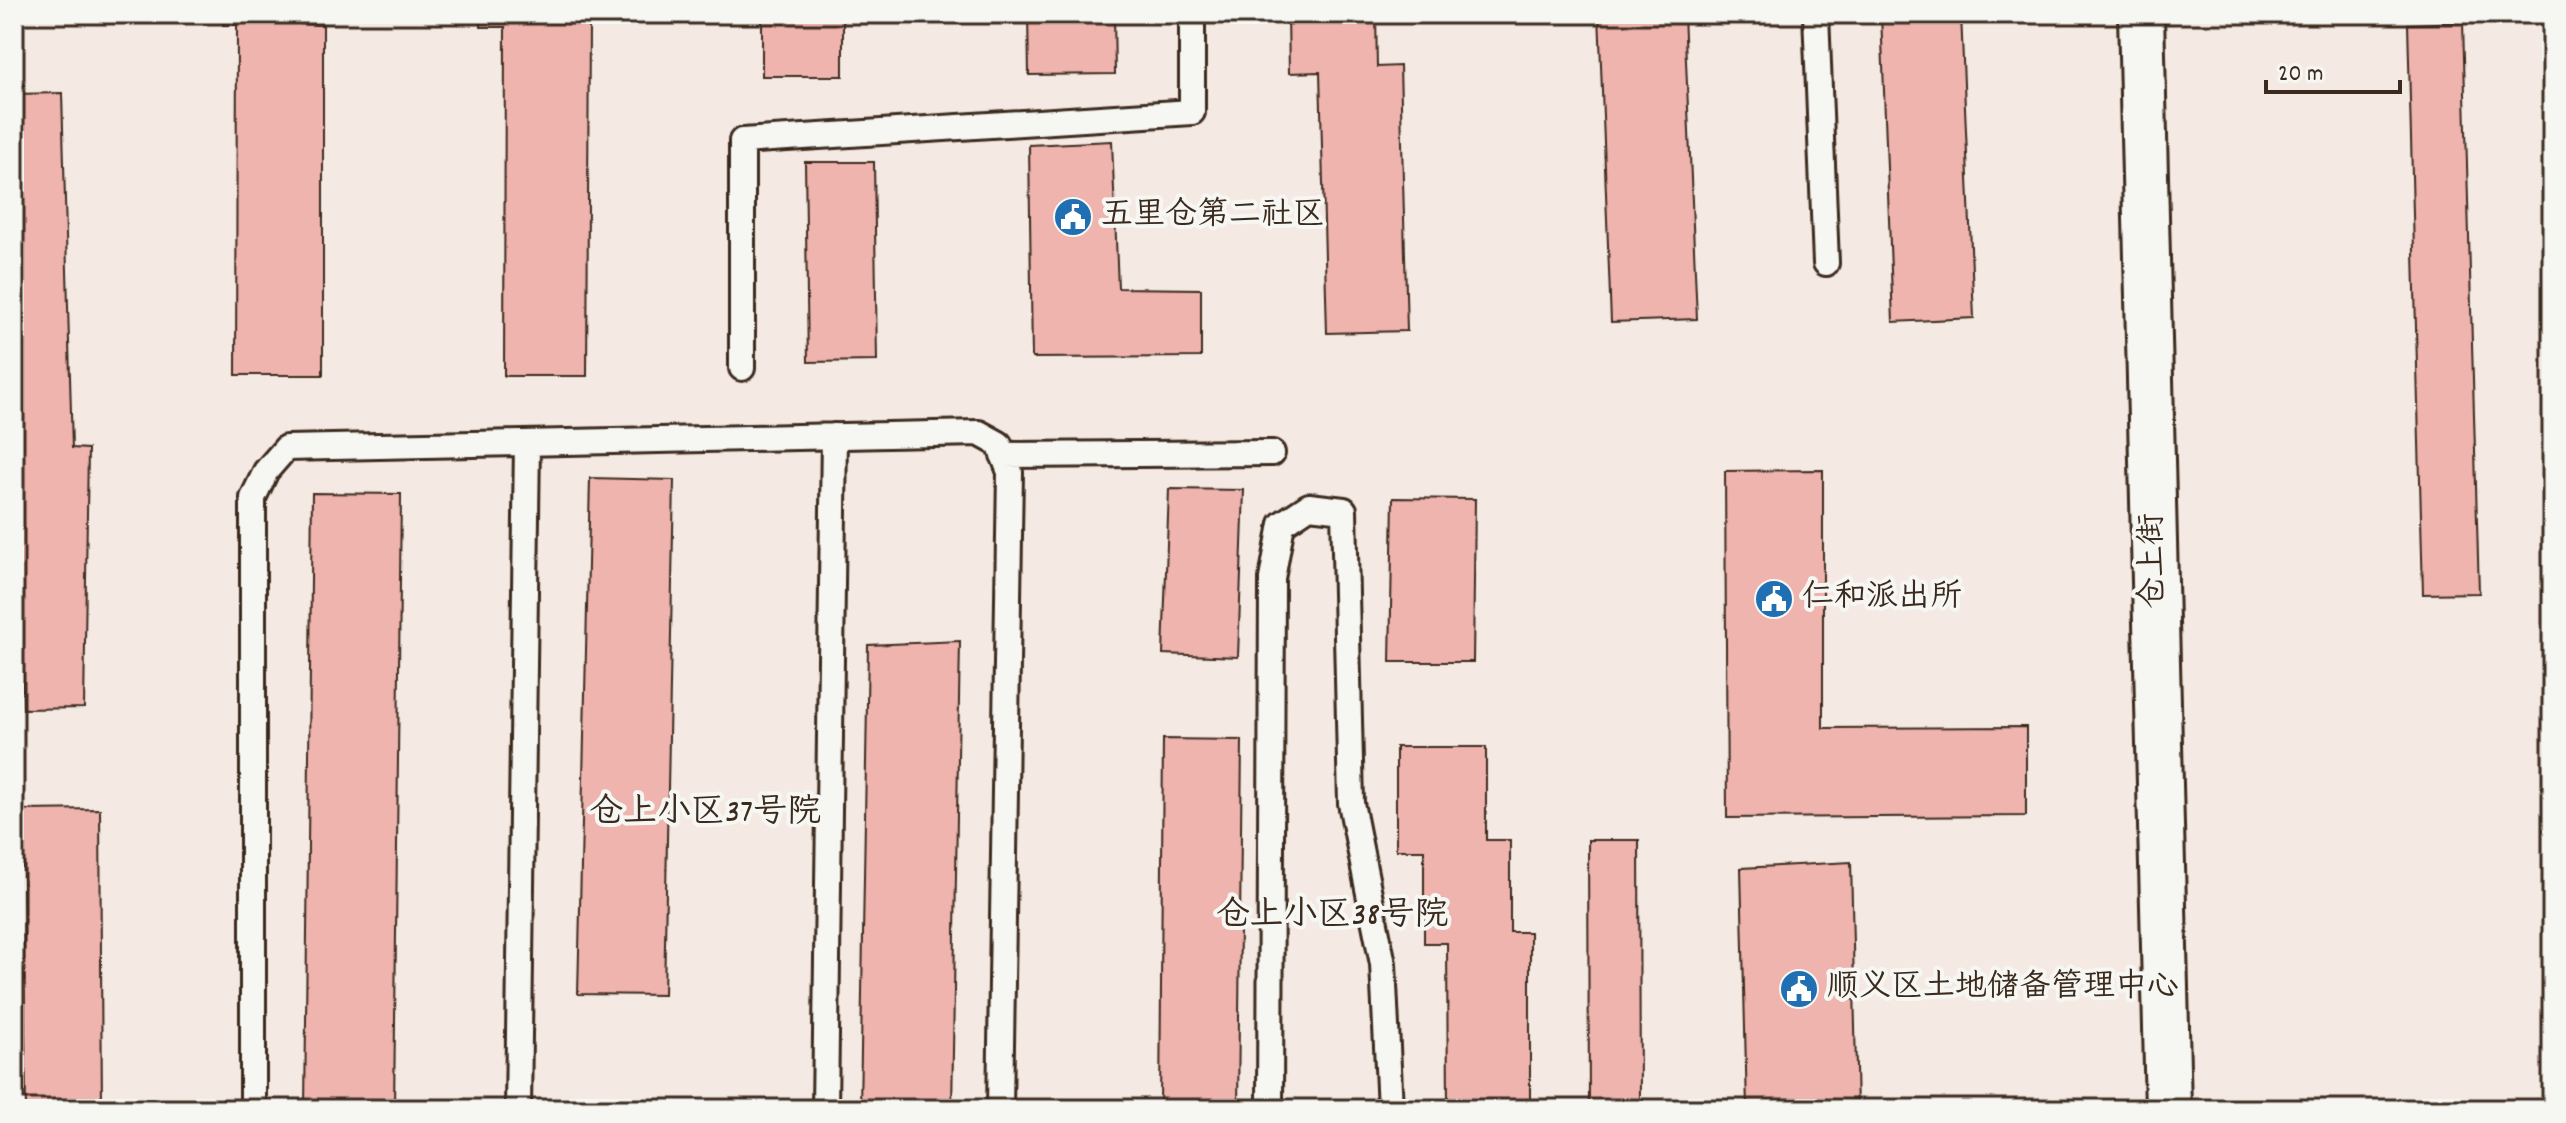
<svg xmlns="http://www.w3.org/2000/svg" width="2566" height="1123" font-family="Dekko,'LXGW WenKai TC',sans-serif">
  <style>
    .building { fill: #efb4ae; stroke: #3b2a1e; stroke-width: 2 }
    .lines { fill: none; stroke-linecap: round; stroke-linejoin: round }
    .service-casing { stroke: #3b2a1e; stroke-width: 30 }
    .tertiary-casing { stroke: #3b2a1e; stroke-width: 50 }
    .service { stroke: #f6f6f2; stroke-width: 24 }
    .tertiary { stroke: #f6f6f2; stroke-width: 44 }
    .labels { text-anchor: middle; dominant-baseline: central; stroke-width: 8; stroke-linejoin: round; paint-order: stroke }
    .poi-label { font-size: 32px; fill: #3b2a1e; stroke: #f6f6f2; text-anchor: start }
    .street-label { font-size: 32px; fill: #3b2a1e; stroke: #f6f6f2 }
    .neighbourhood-label { font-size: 34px; fill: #3b2a1e; stroke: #f6f6f2 }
  </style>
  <rect width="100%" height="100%" fill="#f5e9e4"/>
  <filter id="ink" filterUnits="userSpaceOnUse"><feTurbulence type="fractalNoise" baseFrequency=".0125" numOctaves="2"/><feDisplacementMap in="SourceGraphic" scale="16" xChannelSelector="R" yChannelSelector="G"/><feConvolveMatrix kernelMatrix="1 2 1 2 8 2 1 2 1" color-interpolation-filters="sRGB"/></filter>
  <g filter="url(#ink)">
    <path class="building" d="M 223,14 L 301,14 L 301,24 L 323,25 L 323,375 L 236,375 L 237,25 L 223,25 Z
      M 481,14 L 569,14 L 569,24 L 589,24 L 587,376 L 504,376 L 505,27 L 481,27 Z
      M 762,14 L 843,14 L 843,76 L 762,76 Z
      M 1028,14 L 1114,14 L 1115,74 L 1029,75 Z
      M 1288,14 L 1376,14 L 1377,67 L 1400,66 L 1407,331 L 1327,333 L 1320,72 L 1289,73 Z
      M 1599,14 L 1684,14 L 1697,319 L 1611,322 Z
      M 1881,14 L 1961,14 L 1974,318 L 1893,322 Z
      M 2463,22 L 2479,593 L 2423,594 L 2408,24 Z
      M 62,93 L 72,448 L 88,449 L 84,708 L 23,709 L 17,454 L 14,454 L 14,94 Z
      M 1112,141 L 1118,288 L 1201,289 L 1201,357 L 1032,358 L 1029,145 Z
      M 805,162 L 874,162 L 877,361 L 808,362 Z
      M 1823,470 L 1823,728 L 2026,727 L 2026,816 L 1727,818 L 1725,471 Z
      M 590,478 L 674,480 L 664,995 L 578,994 Z
      M 1169,489 L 1244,490 L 1238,657 L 1163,654 Z
      M 312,493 L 401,494 L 394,1109 L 305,1109 Z
      M 1393,498 L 1475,499 L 1473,662 L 1390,662 Z
      M 960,641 L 952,1109 L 860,1109 L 868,645 Z
      M 1163,739 L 1242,740 L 1238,1109 L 1160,1109 Z
      M 1396,747 L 1486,747 L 1486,840 L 1510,840 L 1510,932 L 1530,932 L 1530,1109 L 1448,1109 L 1447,943 L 1424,943 L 1424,850 L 1396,850 Z
      M 100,809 L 102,1109 L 26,1109 L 22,810 Z
      M 1588,840 L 1639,840 L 1640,1109 L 1589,1109 Z
      M 1851,862 L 1857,1109 L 1747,1109 L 1741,868 Z"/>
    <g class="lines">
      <g class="service-casing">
        <path id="service" d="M 1816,14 L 1826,263
          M 742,368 L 742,141 L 1192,112 L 1192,14
          M 1003,455 L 1272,453
          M 253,1109 L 253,498 L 266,471 L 286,448 L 979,433 L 999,444 L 1010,472 L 1000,1109
          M 518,1109 L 527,443
          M 825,1109 L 834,436
          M 1270,1109 L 1272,579 L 1282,524 L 1309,506 L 1344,510 L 1351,803 L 1383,964 L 1390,1109"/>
      </g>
      <g class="tertiary-casing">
        <path id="tertiary" d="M 2141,14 L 2168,1109"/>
      </g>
      <use href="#service" class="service"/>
      <use href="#tertiary" class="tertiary"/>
    </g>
  </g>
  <defs>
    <g id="civic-disc" transform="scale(2)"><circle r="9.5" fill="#1f6fb2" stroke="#f6f6f2"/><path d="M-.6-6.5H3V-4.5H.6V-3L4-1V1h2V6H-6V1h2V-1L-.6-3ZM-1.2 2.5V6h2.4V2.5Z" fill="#fff"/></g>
  </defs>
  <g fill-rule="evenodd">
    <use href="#civic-disc" x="1073" y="217"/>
    <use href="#civic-disc" x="1774" y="599"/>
    <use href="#civic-disc" x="1799" y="989"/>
  </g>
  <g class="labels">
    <g class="poi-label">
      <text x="1101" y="217">五里仓第二社区</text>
      <text x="1802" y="599">仁和派出所</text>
      <text x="1827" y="989">顺义区土地储备管理中心</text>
    </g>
    <g class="street-label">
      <text transform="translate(2155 561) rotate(-91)">仓上街</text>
    </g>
    <g class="neighbourhood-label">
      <text x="705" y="814">仓上小区37号院</text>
      <text x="1332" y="917">仓上小区38号院</text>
    </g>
  </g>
  <rect width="2566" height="1123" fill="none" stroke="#f6f6f2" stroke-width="48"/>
  <rect x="24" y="24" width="2518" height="1075" fill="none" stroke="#3b2a1e" stroke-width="3" filter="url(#ink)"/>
  <path d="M2266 80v12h134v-12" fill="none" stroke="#3b2a1e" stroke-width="4"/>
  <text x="2278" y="80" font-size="24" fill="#3b2a1e" stroke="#f6f6f2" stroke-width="6" paint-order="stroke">20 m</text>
</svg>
